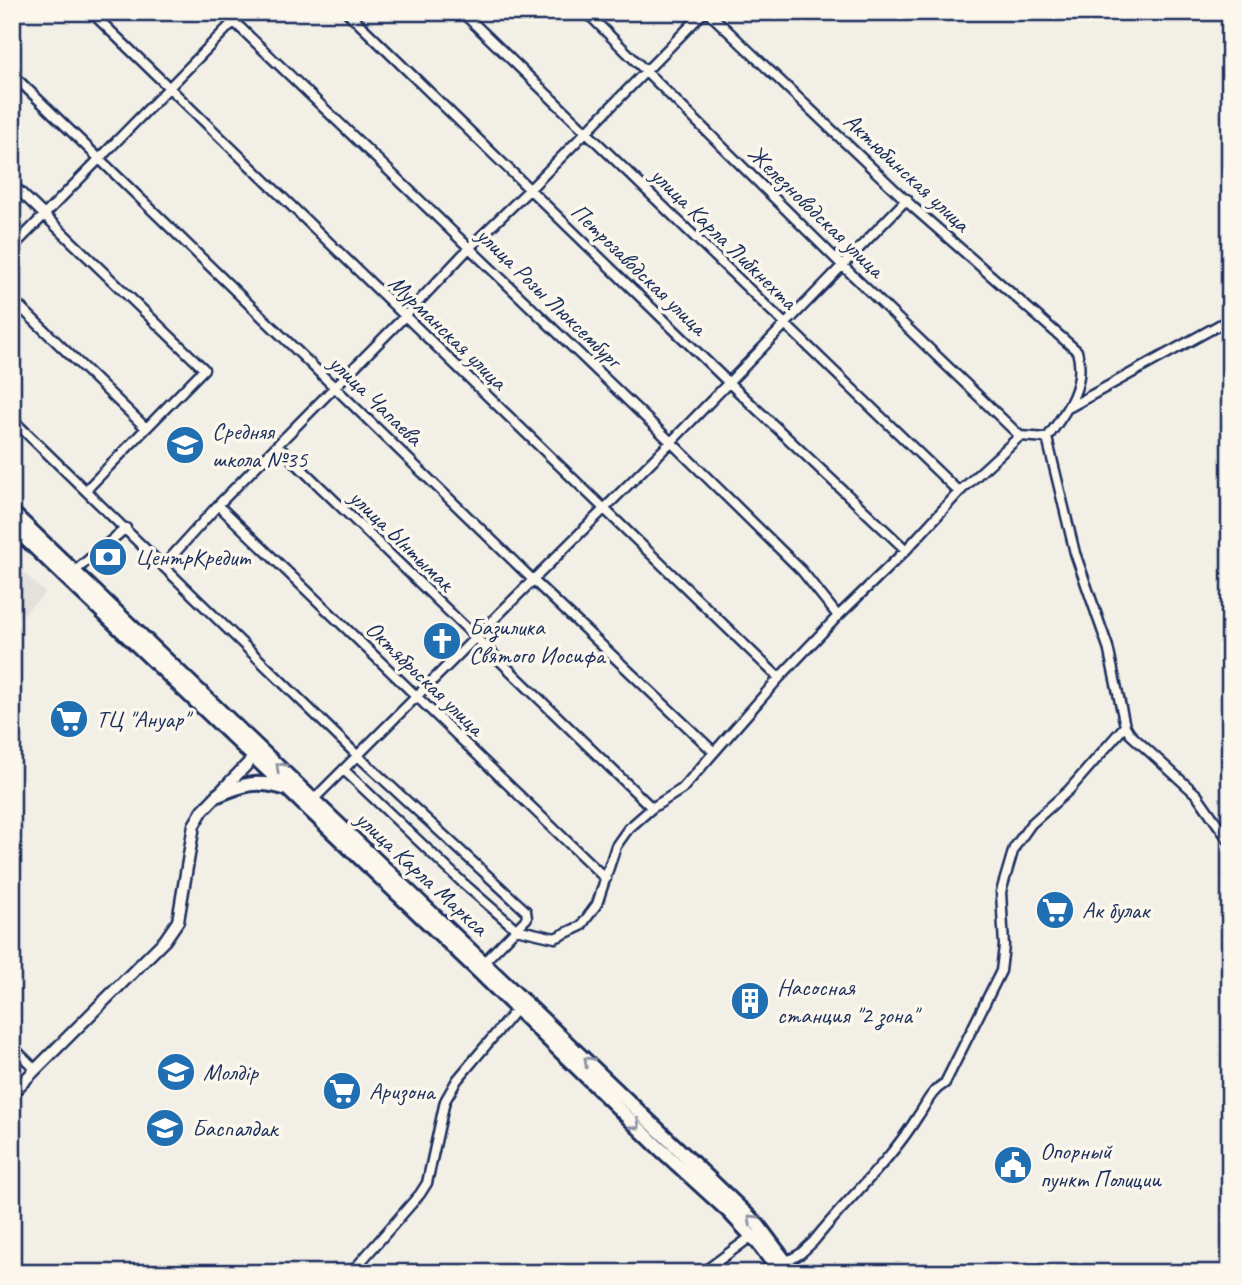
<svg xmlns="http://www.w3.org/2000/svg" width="1242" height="1285" font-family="Caveat,sans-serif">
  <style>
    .built { fill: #e2e1dc }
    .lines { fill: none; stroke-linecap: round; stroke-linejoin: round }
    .minor-casing { stroke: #1b2f5e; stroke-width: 13 }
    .tertiary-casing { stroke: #1b2f5e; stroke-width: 15 }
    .primary-casing { stroke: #1b2f5e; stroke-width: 18 }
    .minor { stroke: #fbf7ec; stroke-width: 8 }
    .tertiary { stroke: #fbf7ec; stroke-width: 10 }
    .primary { stroke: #fbf7ec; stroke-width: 12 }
    .oneway { stroke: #8b93a5 }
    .labels { text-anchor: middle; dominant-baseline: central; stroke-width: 7; stroke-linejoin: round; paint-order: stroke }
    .street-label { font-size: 24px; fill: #1b2f5e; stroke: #fbf7ec }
    .poi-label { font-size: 24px; fill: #1b2f5e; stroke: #fbf7ec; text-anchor: start }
  </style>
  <rect width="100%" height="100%" fill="#f2efe6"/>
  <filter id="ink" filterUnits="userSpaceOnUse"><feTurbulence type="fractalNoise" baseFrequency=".0143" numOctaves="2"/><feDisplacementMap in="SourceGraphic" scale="14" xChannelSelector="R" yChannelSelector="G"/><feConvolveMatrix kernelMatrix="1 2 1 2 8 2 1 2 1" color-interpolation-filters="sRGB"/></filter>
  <g filter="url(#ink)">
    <path class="built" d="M 12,561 L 45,593 L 12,625 Z"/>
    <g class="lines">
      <g class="minor-casing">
        <path id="minor" d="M 91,12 L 779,678
          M 224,12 L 671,442 L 802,571 L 838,616
          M 347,12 L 728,382 L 906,550
          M 462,12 L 959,492
          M 586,12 L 843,266 L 1020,436
          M 12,74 L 533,580 L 714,752
          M 12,184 L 204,369 L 86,490
          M 12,248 L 243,12
          M 12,299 L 146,428
          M 1070,407 L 1230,319
          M 12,419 L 359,757 L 526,911 L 527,918 L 485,961
          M 1047,438 L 1075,553 L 1108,647 L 1125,726 L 1130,734 L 1197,795 L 1230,842
          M 277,445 L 652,808
          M 218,505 L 606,879
          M 164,565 L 218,505 L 404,317 L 470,247 L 529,190 L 704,12
          M 75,571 L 126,528
          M 345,771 L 463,883 L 516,929 L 555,938 L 581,926 L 597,904 L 616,846 L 628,829 L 652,808 L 682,789 L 779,678 L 838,616 L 906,550 L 959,492 L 1020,436 L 1047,438 C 1066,412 1087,385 1077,351 L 914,208 L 708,12
          M 314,799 L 671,442 L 907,199
          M 12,1046 L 35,1069
          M 782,1264 L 800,1254 L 813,1242 C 847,1199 889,1163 918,1116 C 927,1103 931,1091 945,1083 L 1001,971 L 1004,946 L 1001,892 L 1014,848 L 1031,824 L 1069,790 L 1125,726
          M 351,1273 L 420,1194 L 427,1183 L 445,1101 L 457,1080 L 519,1006
          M 702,1273 L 752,1236"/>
      </g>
      <g class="tertiary-casing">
        <path id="tertiary" d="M 12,1093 L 165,940 L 178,921 L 194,825 L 203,810 L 259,752"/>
      </g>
      <g class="primary-casing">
        <path id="primary" d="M 12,512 L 758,1225 L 794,1273
          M 12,526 L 477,970 L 658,1147 L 728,1211 L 758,1243 L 780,1273
          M 218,795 C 244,784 256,780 284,788"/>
      </g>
      <use href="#minor" class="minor"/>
      <use href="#tertiary" class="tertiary"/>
      <use href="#primary" class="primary"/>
    </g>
    <defs><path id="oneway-chevron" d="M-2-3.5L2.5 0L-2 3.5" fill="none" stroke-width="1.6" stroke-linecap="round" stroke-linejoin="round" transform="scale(1.75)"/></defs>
    <g class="oneway">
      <use href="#oneway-chevron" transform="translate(280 767) rotate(-136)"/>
      <use href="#oneway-chevron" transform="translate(588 1061) rotate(-136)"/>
      <use href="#oneway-chevron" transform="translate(636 1125) rotate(44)"/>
      <use href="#oneway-chevron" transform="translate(752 1219) rotate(-136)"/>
    </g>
  </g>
  <defs>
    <g id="school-disc" transform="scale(2.0125)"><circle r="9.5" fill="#1f6fb2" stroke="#fbf7ec"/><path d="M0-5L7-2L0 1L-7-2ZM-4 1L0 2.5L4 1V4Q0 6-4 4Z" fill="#fff"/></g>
    <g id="bank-disc" transform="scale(2.0125)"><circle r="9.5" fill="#1f6fb2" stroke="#fbf7ec"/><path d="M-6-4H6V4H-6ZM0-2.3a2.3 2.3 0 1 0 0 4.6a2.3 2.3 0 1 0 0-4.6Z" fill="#fff"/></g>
    <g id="church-disc" transform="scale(2.0125)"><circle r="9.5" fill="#1f6fb2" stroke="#fbf7ec"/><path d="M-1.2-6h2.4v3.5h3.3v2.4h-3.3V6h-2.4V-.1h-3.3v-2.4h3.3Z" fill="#fff"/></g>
    <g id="supermarket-disc" transform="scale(2.0125)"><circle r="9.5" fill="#1f6fb2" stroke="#fbf7ec"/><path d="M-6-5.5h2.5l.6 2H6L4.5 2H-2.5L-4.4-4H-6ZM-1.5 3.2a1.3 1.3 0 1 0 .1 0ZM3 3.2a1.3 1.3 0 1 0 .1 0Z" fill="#fff"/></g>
    <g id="building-disc" transform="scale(2.0125)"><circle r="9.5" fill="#1f6fb2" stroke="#fbf7ec"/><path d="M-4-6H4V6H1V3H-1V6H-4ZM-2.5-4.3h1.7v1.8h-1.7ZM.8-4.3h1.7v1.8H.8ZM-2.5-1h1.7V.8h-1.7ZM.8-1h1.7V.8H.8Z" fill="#fff"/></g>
    <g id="civic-disc" transform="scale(2.0125)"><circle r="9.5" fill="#1f6fb2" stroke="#fbf7ec"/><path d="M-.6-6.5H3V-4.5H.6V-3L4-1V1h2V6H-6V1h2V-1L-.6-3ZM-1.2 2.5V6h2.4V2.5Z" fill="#fff"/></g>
  </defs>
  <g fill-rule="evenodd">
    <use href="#school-disc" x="185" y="445"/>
    <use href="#bank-disc" x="108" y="557"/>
    <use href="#church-disc" x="442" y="641"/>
    <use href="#supermarket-disc" x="69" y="719"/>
    <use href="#supermarket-disc" x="1055" y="910"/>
    <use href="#building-disc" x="750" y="1001"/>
    <use href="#school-disc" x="176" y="1072"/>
    <use href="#supermarket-disc" x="342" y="1091"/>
    <use href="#school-disc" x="165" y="1128"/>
    <use href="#civic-disc" x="1013" y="1165"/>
  </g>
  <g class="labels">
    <g class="street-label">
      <text transform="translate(907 172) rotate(43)">Актюбинская улица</text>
      <text transform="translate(816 211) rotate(44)">Железноводская улица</text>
      <text transform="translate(724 238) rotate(44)">улица Карла Либкнехта</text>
      <text transform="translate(639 269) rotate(44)">Петрозаводская улица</text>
      <text transform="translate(549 297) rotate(44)">улица Розы Люксембург</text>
      <text transform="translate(448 332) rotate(44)">Мурманская улица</text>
      <text transform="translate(376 400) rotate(44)">улица Чапаева</text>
      <text transform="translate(402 540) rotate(44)">улица Ынтымак</text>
      <text transform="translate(425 678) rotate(44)">Октябрьская улица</text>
      <text transform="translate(422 873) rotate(43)">улица Карла Маркса</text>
    </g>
    <g class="poi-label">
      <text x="212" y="431">Средняя<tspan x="212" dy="28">школа №35</tspan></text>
      <text x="135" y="557">ЦентрКредит</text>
      <text x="469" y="627">Базилика<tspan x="469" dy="28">Святого Иосифа</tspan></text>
      <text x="96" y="719">ТЦ "Ануар"</text>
      <text x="1082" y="910">Ак булак</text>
      <text x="777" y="987">Насосная<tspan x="777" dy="28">станция "2 зона"</tspan></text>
      <text x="203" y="1072">Молдiр</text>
      <text x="369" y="1091">Аризона</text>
      <text x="192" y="1128">Баспалдак</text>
      <text x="1040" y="1151">Опорный<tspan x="1040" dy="28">пункт Полиции</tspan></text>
    </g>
  </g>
  <rect width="1242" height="1285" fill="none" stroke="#fbf7ec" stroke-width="42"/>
  <rect x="21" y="21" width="1200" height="1243" fill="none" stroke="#1b2f5e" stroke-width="2.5" filter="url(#ink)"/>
</svg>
